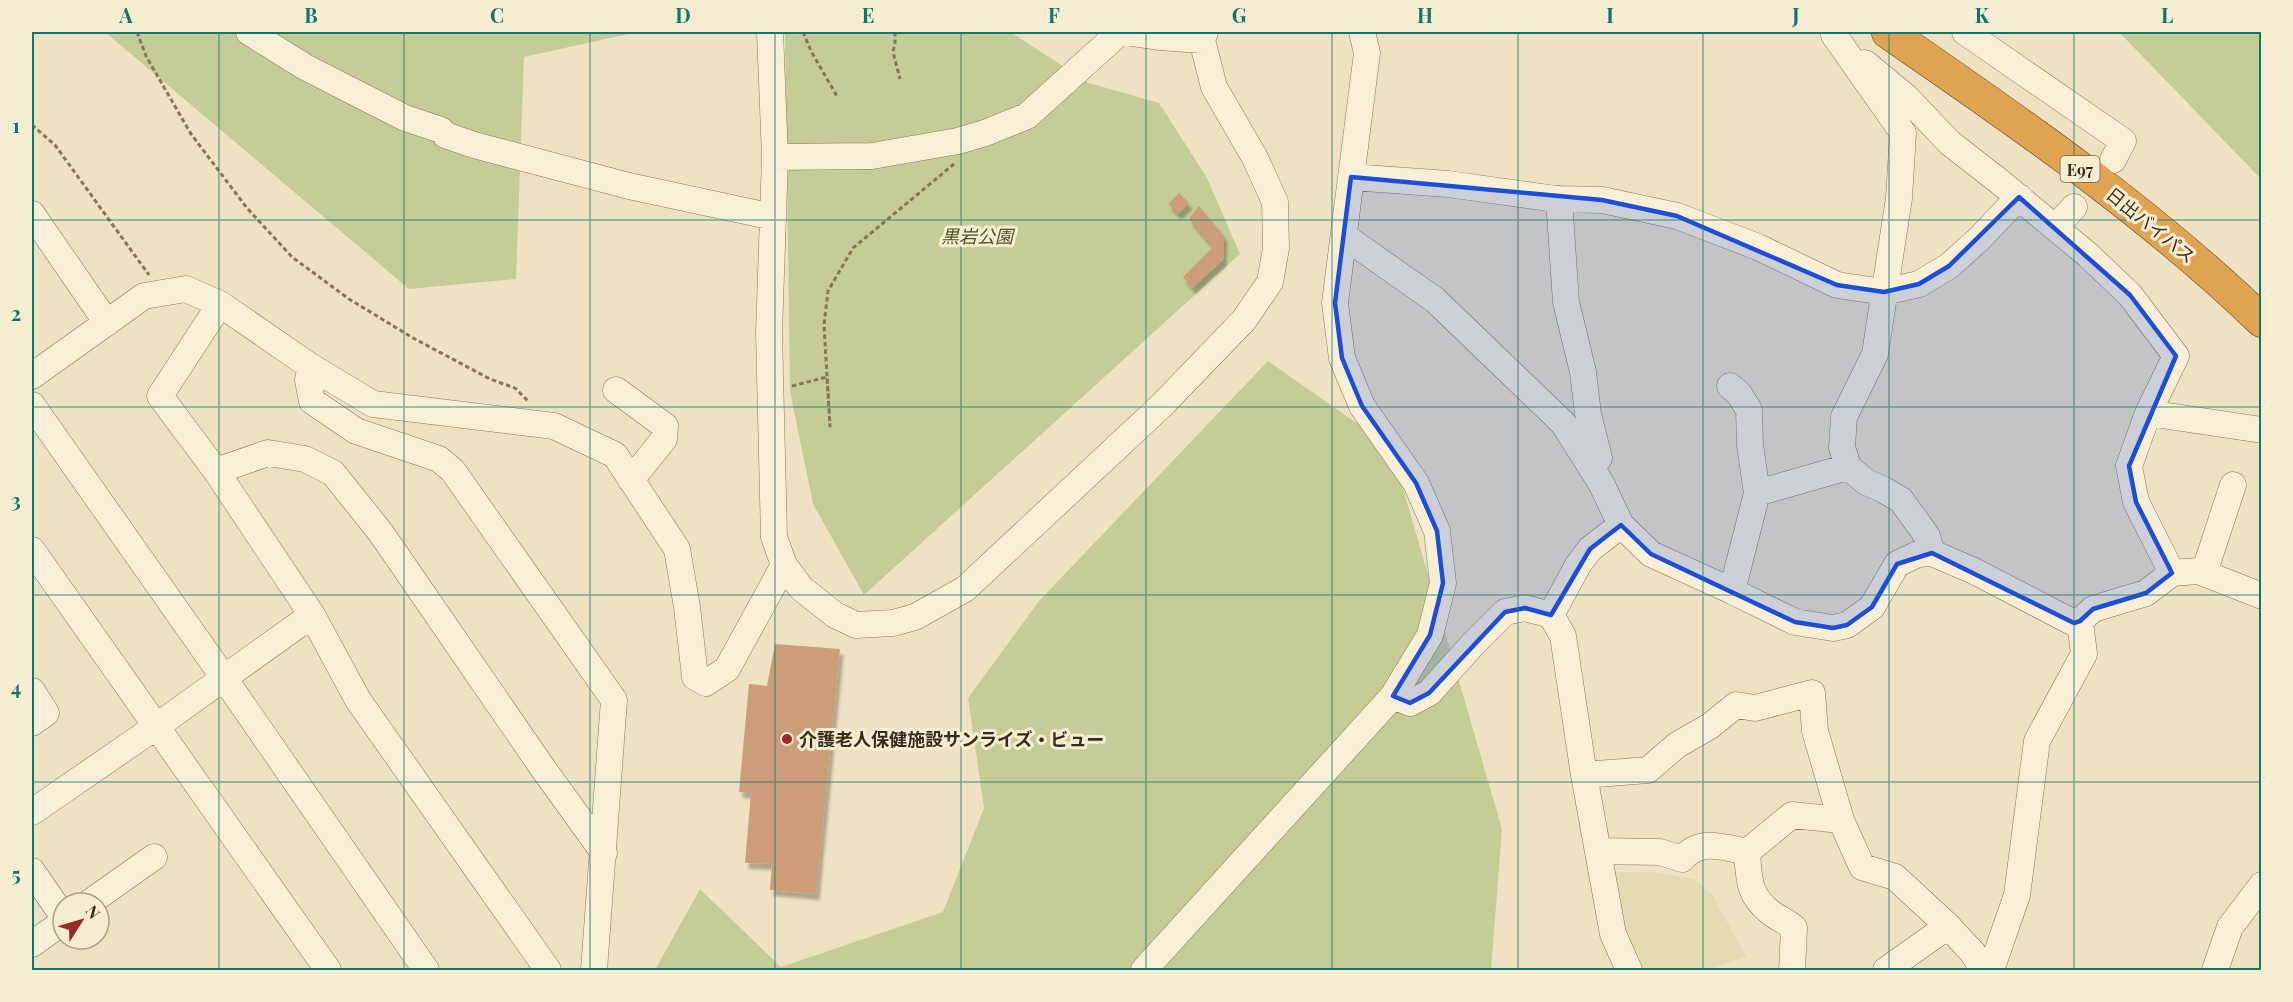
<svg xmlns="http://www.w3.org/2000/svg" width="2293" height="1002" font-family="'Playfair Display','Noto Sans JP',serif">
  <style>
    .farmland { fill: #e4dcb0 }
    .green { fill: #c5cd96 }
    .building { fill: #cd9c78; filter: url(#shadow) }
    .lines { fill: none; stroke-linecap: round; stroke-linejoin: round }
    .minor-casing { stroke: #897359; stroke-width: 27 }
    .highway-casing { stroke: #56412d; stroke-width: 34 }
    .path { stroke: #897359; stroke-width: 3; stroke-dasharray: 4.5 3; stroke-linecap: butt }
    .minor { stroke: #f9efd6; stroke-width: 26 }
    .highway { stroke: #dfa352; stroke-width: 33 }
    .marked { fill: #1d4ed8; fill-opacity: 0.2; stroke: #1d4ed8; stroke-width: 4.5; stroke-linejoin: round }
    .grid { fill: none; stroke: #0f766e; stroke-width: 1.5; stroke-opacity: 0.55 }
    .poi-dot { fill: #982928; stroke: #f6ecd2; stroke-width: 2 }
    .labels { text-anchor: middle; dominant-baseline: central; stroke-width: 6; stroke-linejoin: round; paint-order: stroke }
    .shield { fill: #f6ecd2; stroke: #716553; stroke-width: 1.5 }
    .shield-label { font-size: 16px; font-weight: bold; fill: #382b1d }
    .street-label { font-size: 18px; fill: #382b1d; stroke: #f6ecd2 }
    .park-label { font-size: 18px; font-style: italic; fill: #485524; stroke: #f6ecd2 }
    .poi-label { font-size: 18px; font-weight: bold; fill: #382b1d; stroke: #f6ecd2; text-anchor: start }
    .neatline { fill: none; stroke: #0f766e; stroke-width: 2 }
    .grid-label { font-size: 20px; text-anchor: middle; font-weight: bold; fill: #0f766e }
  </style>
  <defs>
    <filter id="shadow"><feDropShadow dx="3.5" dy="6" stdDeviation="1.5" flood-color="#0004"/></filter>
  </defs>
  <rect width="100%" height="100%" fill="#eee2c2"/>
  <path class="farmland" d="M 1609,872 L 1651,872 L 1693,879 L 1712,894 L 1746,957 L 1705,970 L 1640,970 L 1621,925 Z"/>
  <path class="green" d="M 105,32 L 637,32 L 524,57 L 516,279 L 409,289 Z
    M 785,32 L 1010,32 L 1089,83 L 1159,103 L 1207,178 L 1240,254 L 864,595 L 813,504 L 790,391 Z
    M 2119,32 L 2261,32 L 2261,179 Z
    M 1268,361 L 1391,447 L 1502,829 L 1491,970 L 655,970 L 700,889 L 781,967 L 943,912 L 984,808 L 968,698 L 1039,601 Z"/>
  <path class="building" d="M 1179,193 L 1189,203 L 1178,214 L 1168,204 Z
    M 1199,206 L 1224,236 L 1223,260 L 1192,288 L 1183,277 L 1213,247 L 1189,219 Z
    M 775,644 L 840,649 L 816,894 L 770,890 L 772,864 L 745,863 L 751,793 L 739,792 L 749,684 L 767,686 Z"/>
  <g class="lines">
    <g class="minor-casing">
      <path id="minor" d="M 249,32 L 305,67 L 405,118 L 441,130 L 445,135 L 474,145 L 629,186 L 773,217
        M 770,32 L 775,157 L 769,333 L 774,537 L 784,565 L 801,588 L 835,615 L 856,625 L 893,623 L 915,617 L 965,589 L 1161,406 L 1244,320 L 1270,282 L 1276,248 L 1275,202 L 1255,158 L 1214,87 L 1202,40 L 1205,32
        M 1124,32 L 1159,37 L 1202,40
        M 1965,32 L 2123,141 L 2113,160
        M 1834,35 L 1903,133 L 1899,198 L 1875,354 L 1844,417 L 1842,447 L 1848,467 L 1866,482 L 1884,490 L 1901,500 L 1927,536 L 1932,553 L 1974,571 L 2074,623 L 2080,621 L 2093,609 L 2146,593 L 2172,573 L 2198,571 L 2262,596
        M 1865,63 L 1906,97 L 1950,143 L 2000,182 L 2088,255 L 2130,295 L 2176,356 L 2148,413 L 2129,466 L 2136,502 L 2172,573
        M 775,157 L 872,156 L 958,141 L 985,133 L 1027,116 L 1120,32
        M 1351,177 L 1448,184 L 1556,199 L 1602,200 L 1677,216 L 1758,247 L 1837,285 L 1884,292 L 1919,284 L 1949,266 L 1979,239 L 2019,197
        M 1559,199 L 1566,302 L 1583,372 L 1588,414 L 1599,458 L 1591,467
        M 32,214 L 107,323
        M 2056,227 L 2074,207
        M 1344,236 L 1435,300 L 1563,423 L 1601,483 L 1621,525 L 1651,554 L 1732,591 L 1795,622 L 1833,628 L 1847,625 L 1872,607 L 1897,564 L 1918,554 L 1932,553
        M 220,304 L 160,396 L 216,471 L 312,615 L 358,700 L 548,970
        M 310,366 L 308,380 L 312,401 L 356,431 L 439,459 L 453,471 L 614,700 L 594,970
        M 32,376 L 144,296 L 186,289 L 220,304 L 310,366 L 373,404 L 554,426 L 615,455 L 677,549 L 687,607 L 695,677 L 706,683 L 727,669 L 784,565
        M 1730,386 L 1739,394 L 1749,410 L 1750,445 L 1757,493 L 1732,591
        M 616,390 L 665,426 L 664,439 L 631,480
        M 32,405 L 224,678 L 426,970
        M 2148,413 L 2262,430
        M 216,471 L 268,453 L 305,459 L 333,473 L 381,533 L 542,767 L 604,853
        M 1757,493 L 1848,467
        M 32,550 L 328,970
        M 2204,573 L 2233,485
        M 1551,615 L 1578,565 L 1590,549 L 1621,525
        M 32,691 L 46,713 L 32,723
        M 1393,696 L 1410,703 L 1429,693 L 1474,643 L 1505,612 L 1525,608 L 1551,615 L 1563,636 L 1584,775 L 1613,934 L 1629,970
        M 1584,775 L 1648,770 L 1677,745 L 1710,726 L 1736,705 L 1755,708 L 1812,693 L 1815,731 L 1841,820 L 1792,815 L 1747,852 C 1723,847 1700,838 1682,859 L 1660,852 L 1598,851
        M 32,812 L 157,726 L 312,615
        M 1841,820 L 1862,867 L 1895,877 L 1948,926
        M 1747,852 C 1749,878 1748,895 1770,912 C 1778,919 1786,920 1794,928 L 1792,970
        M 32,871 L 63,916
        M 89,903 L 154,857
        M 32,944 L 63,922
        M 1144,970 L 1393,696 L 1430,635 L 1443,583 L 1437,531 L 1416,483 L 1362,406 L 1342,358 L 1335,303 L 1367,53 L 1362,32
        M 1886,970 L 1948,926 L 1973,953 L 1983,970
        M 1991,970 L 2017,895 L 2037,741 L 2084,654 L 2080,621
        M 2215,970 L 2230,927 L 2262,885"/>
    </g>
    <g class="highway-casing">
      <path id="highway" d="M 1888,32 C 2017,121 2148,211 2262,321"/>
    </g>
    <path class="path" d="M 137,32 L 146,56 L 191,134 L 247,208 L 292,257 L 349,299 L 413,338 L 490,379 L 515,388 L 529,402
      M 803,32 L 811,51 L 838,98
      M 895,32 L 895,43 L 893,52 L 900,79
      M 32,125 L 55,145 L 149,275
      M 792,386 L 827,377 L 830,426 L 824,325 L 828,291 L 853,248 L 954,164"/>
    <use href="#minor" class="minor"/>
    <use href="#highway" class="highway"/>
  </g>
  <path class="marked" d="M 1351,177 L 1602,200 L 1677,216 L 1837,285 L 1884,292 L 1919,284 L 1949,266 L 2019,197 L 2130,295 L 2176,356 L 2129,466 L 2136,502 L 2172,573 L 2146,593 L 2093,609 L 2080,621 L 2074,623 L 1932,553 L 1897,564 L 1872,607 L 1847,625 L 1833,628 L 1795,622 L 1651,554 L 1621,525 L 1590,549 L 1551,615 L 1525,608 L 1505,612 L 1429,693 L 1410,703 L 1393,696 L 1430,635 L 1443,583 L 1437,531 L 1416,483 L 1362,406 L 1342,358 L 1335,303 Z"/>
  <path class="grid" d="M 219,32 L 219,970M 404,32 L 404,970M 590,32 L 590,970M 775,32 L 775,970M 961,32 L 961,970M 1146,32 L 1146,970M 1332,32 L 1332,970M 1518,32 L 1518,970M 1703,32 L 1703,970M 1889,32 L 1889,970M 2074,32 L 2074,970M 32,220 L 2262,220M 32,407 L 2262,407M 32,595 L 2262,595M 32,782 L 2262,782"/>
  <circle class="poi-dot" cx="787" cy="739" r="6"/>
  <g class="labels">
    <rect class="shield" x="2060.5" y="156" width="39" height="26" rx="4.5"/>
    <g class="shield-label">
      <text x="2080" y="169">E97</text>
    </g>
    <g class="street-label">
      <text transform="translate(2151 225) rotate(39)">日出バイパス</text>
    </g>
    <g class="park-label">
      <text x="977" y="236">黒岩公園</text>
    </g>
    <g class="poi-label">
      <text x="799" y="739">介護老人保健施設サンライズ・ビュー</text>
    </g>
  </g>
  <rect width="2293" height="1002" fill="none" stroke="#f6ecd2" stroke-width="66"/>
  <g transform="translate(81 921) rotate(53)"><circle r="28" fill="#f6ecd2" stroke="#aa9f8a" stroke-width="1.5"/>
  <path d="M0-4.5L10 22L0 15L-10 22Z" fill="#982928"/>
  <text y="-9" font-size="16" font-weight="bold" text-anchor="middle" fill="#382b1d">N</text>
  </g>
  <rect x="33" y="33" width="2227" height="936" class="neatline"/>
  <g class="grid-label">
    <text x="126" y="23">A</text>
    <text x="311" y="23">B</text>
    <text x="497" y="23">C</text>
    <text x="683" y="23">D</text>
    <text x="868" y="23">E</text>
    <text x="1054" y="23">F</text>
    <text x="1239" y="23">G</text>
    <text x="1425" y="23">H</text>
    <text x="1610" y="23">I</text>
    <text x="1796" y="23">J</text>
    <text x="1982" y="23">K</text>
    <text x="2167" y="23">L</text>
    <text x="16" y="133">1</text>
    <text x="16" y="321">2</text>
    <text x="16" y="508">3</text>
    <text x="16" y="695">4</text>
    <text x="16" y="882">5</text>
  </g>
</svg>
